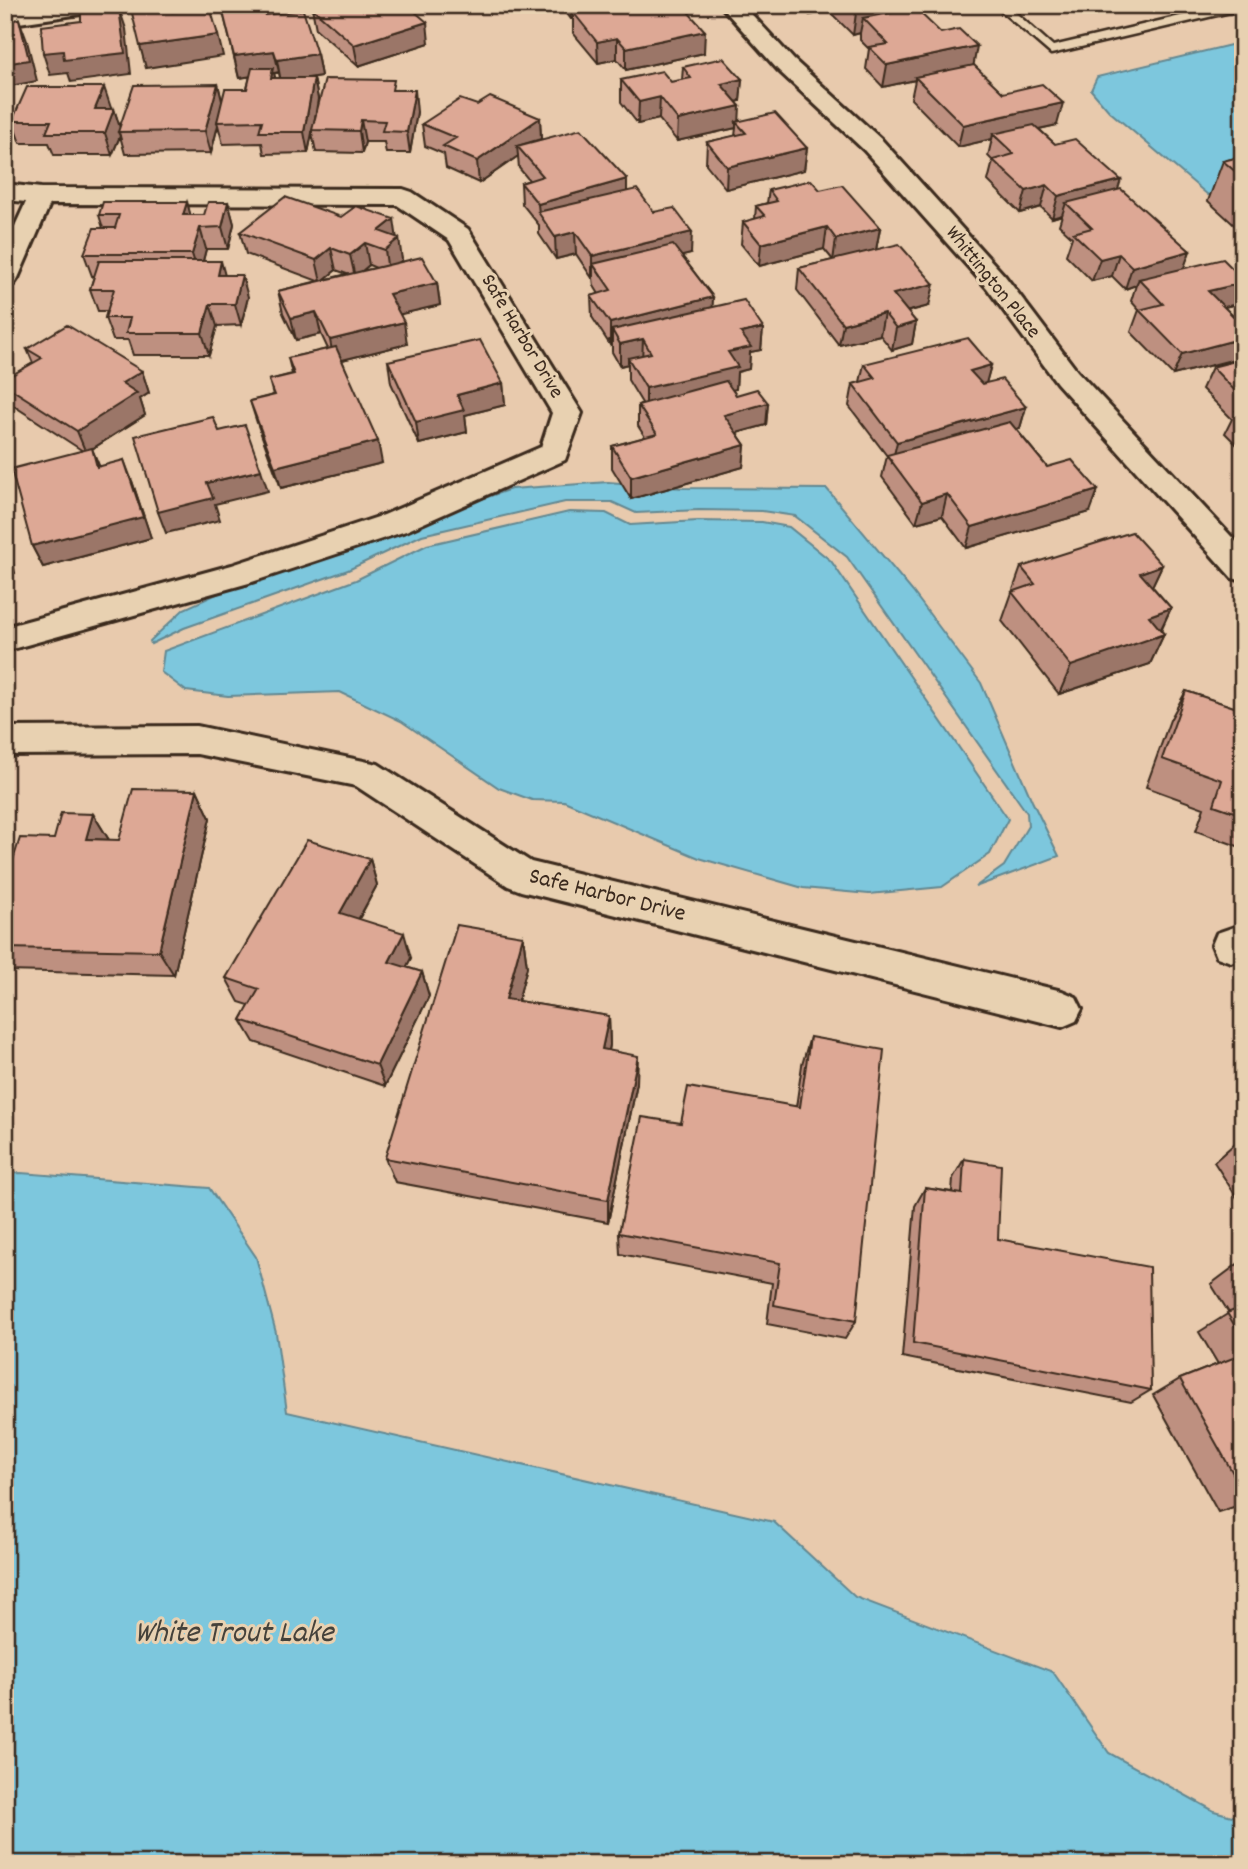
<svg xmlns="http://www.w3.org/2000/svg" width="1248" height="1869" font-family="Dekko,sans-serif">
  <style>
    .water { fill: #7dc7dd; stroke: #638891; stroke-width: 2 }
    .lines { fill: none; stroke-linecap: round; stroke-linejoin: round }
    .lane-casing { stroke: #3b2a1e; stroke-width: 5 }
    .street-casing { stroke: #3b2a1e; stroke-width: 6 }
    .lane { fill: #e8d1b1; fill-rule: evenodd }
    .street { fill: #e8d1b1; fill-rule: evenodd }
    .wall { fill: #be9080; stroke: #3b2a1e; stroke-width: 2; fill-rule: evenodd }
    .shaded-wall { fill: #9b7668; stroke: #3b2a1e; stroke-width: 2 }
    .building { fill: #dda895; stroke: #3b2a1e; stroke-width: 2 }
    .labels { text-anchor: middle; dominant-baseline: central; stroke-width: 6; stroke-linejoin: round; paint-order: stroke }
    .far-street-label { font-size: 21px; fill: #3b2a1e; stroke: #e8d1b1 }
    .street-label { font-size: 24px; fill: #3b2a1e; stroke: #e8d1b1 }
    .near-water-label { font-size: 32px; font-style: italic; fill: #45423b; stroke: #e8d1b1 }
  </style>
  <rect width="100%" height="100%" fill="#e8caad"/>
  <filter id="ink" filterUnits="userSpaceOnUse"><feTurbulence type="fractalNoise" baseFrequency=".0143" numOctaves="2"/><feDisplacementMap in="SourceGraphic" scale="14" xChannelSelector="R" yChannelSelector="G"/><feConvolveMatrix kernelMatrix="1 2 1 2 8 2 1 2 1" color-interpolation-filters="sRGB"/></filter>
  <g filter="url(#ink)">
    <path class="water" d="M 1243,42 L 1243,187 L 1208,195 L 1109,111 L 1091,90 L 1097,77 Z
      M 608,482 L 683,488 L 827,489 L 913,592 L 981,683 L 1032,801 L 1059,856 L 975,887 L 1004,866 L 1028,826 L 1027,813 L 847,557 L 795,516 L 762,511 L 699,510 L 636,513 L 612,502 L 565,502 L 422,535 L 348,570 L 184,628 L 151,644 L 150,641 L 184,609 L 267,571 L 511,489 Z
      M 569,512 L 606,513 L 630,525 L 698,521 L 762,522 L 789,527 L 831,561 L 1008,819 L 990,854 L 942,887 L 869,894 L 803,888 L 699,858 L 564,801 L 532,800 L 499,788 L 401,721 L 340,692 L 228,696 L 186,691 L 161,672 L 164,651 L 356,580 L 427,545 Z
      M 21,1173 L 209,1188 L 256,1257 L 276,1333 L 287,1412 L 774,1522 L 855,1597 L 1053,1672 L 1109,1753 L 1214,1811 L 1243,1819 L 1243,1864 L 5,1864 L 5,1174 Z"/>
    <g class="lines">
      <g class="lane-casing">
        <path id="lane" d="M 994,5 L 1007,5 L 1053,46 L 1227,5 L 1243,5 L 1243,9 L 1051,54 Z"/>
      </g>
      <g class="street-casing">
        <path id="street" d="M 48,5 L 106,5 L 103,10 L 95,12 L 5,25 L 5,11 Z
          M 720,5 L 743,5 L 794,60 L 882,140 L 1005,276 L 1077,371 L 1243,549 L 1243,581 L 1232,578 L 1057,383 L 987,288 L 864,150 L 778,70 Z
          M 5,184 L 41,188 L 403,189 L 412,192 L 468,229 L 582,413 L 565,460 L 406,531 L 249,583 L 5,651 L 5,627 L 232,565 L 384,515 L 541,447 L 552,413 L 449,240 L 397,205 L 50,204 L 18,278 L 14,284 L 5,286 L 5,248 L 26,202 L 5,200 Z
          M 197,726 L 378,764 L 531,862 L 1062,991 L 1076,997 L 1082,1009 L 1076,1021 L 1062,1027 L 521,891 L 508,886 L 356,786 L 197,754 L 5,755 L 5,727 Z
          M 1243,924 L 1243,957 L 1231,962 L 1217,957 L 1212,945 L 1217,933 Z"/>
      </g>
      <use href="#lane" class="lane"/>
      <use href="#street" class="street"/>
    </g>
    <path class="wall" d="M 320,5 L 430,5 L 409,7 L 429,43 L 358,66 L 316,29 L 312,8 Z
      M 560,5 L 682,5 L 704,53 L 626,70 L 617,59 L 598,63 L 573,33 L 573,19 L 571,19 Z
      M 800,5 L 912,5 L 912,8 L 1003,93 L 1057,125 L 1039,129 L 1055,144 L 1118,190 L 1190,251 L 1183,269 L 1237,304 L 1224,307 L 1233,316 L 1243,316 L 1243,357 L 1173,375 L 1131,332 L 1139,310 L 1131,301 L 1136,285 L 1125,289 L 1112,276 L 1092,281 L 1066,255 L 1072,237 L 1059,225 L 1062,215 L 1052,218 L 1041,207 L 1020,213 L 988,181 L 993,161 L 988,156 L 992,139 L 958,147 L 911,99 L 915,80 L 883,87 L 866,69 L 869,49 L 860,40 L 860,33 L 853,35 L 829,11 L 810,15 Z
      M 223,12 L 265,15 L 317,54 L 321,76 L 308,78 L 314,78 L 318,99 L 315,118 L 396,90 L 417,112 L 410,153 L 386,153 L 384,142 L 365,142 L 362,153 L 316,152 L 312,133 L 308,153 L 264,154 L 262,143 L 223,144 L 218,125 L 211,153 L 125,154 L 120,136 L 112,155 L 54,155 L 49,143 L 20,143 L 12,121 L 111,108 L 110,109 L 114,109 L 120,127 L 218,84 L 222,102 L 247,89 L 250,76 L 239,78 ZM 279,72 L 280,78 L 275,78 L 274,73 Z
      M 683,67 L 742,79 L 740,101 L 737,102 L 739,121 L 807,148 L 804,170 L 726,189 L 706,164 L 707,142 L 735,136 L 736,128 L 677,141 L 659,119 L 638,124 L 621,102 L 621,80 L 671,82 L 682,80 Z
      M 477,105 L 540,118 L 541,139 L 627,179 L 627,192 L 654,212 L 691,254 L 682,256 L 713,297 L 712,307 L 763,328 L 761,350 L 750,352 L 749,369 L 737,372 L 736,389 L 732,389 L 736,395 L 768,403 L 766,425 L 737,433 L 745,445 L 743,467 L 631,499 L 612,468 L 612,446 L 645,437 L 638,426 L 638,405 L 642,403 L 628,380 L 628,364 L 620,366 L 612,352 L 612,344 L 610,345 L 592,317 L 591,296 L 599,294 L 594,286 L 593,278 L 592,278 L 576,254 L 556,259 L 539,234 L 539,225 L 522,204 L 521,183 L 529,180 L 519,168 L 518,156 L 479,183 L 446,168 L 444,154 L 425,146 L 422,124 Z
      M 1243,156 L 1243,233 L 1208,201 L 1223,161 Z
      M 769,190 L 820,190 L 880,228 L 876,250 L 929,306 L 907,312 L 916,322 L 912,344 L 892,350 L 880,335 L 839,345 L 797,290 L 799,268 L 833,260 L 824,249 L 759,266 L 741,244 L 743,222 L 755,219 L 756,206 L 767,203 Z
      M 187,202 L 190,215 L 204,215 L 228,202 L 234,224 L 228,249 L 206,249 L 203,261 L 225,275 L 248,297 L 241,325 L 217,326 L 209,355 L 133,355 L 128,340 L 113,340 L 105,318 L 107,311 L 98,311 L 90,289 L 94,276 L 92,276 L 84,254 L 103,228 L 99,215 Z
      M 240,232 L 397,238 L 402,260 L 400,262 L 437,283 L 440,305 L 400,314 L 407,344 L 342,360 L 382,463 L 281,488 L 257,423 L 250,401 L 273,395 L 269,380 L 292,374 L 288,358 L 328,349 L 321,334 L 296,340 L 283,313 L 278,291 L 318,281 L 246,254 ZM 369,265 L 376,268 L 362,271 ZM 336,270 L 347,274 L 323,280 Z
      M 27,349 L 142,371 L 149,393 L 140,399 L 145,415 L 92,449 L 99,466 L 132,481 L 151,538 L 43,567 L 32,546 L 83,451 L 11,404 L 5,391 L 5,379 L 33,363 Z
      M 1243,359 L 1243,451 L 1225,433 L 1232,419 L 1202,389 L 1212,367 Z
      M 388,361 L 503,383 L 505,405 L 465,415 L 467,432 L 419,444 L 391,383 Z
      M 864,364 L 991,365 L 986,383 L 1026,407 L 1020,428 L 1016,429 L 1047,467 L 1090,512 L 966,548 L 942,516 L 916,523 L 882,477 L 887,456 L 849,406 L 853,384 L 860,382 Z
      M 1162,565 L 1152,586 L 1171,608 L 1161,630 L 1164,634 L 1150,664 L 1059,694 L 1002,621 L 1021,567 Z
      M 1186,691 L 1239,709 L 1243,703 L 1243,848 L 1196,831 L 1204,808 L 1146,787 L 1170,720 Z
      M 197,790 L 210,818 L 174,975 L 6,971 L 5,885 L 54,839 L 93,814 L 109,840 L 119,840 Z
      M 370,859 L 377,885 L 359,919 L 411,958 L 406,967 L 422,972 L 429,996 L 385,1086 L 254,1042 L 241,1020 L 249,1005 L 239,1002 L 226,978 Z
      M 523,936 L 527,967 L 518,1001 L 609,1016 L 610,1045 L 609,1051 L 637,1083 L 608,1222 L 395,1182 L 385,1158 Z
      M 810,1037 L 856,1321 L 845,1339 L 767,1324 L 772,1283 L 620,1254 L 619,1233 L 681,1123 L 796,1107 L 802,1065 Z
      M 1243,1136 L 1243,1207 L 1214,1162 Z
      M 964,1159 L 998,1239 L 1151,1390 L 1131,1402 L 902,1357 L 915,1206 L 925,1188 L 952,1192 L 953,1178 Z
      M 1243,1262 L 1243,1504 L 1218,1512 L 1153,1395 L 1180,1379 L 1218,1364 L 1199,1332 L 1229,1313 L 1211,1284 L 1239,1263 Z"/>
    <path class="shaded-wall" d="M 570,5 L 639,5 L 573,12 L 573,19 L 571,19 Z
      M 811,5 L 829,5 L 829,11 L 810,15 Z
      M 894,5 L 912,5 L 909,23 L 863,18 L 860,33 L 853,35 L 856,13 Z
      M 1070,5 L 1086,5 L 1069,9 Z
      M 119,8 L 126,29 L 131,74 L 71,82 L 68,73 L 50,75 L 43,53 Z
      M 19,19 L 27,41 L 37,81 L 5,87 L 5,64 Z
      M 427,22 L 429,43 L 358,66 L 354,45 Z
      M 705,31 L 704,53 L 626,70 L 626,48 Z
      M 218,35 L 223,56 L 146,68 L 140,46 Z
      M 617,38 L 617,59 L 598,63 L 597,42 Z
      M 977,46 L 973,68 L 915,77 L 915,80 L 883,87 L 887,65 Z
      M 274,51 L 279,72 L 274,73 L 278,90 L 271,78 L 272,73 L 239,78 L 234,56 Z
      M 317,54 L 321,76 L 281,82 L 277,60 Z
      M 314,78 L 318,99 L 313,130 L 312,130 L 312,133 L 308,153 L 304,132 Z
      M 742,79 L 740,101 L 720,105 L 721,84 Z
      M 218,84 L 223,105 L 217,122 L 218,125 L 211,153 L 205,131 Z
      M 104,87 L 111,108 L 102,131 L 95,109 Z
      M 415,90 L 417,112 L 410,153 L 407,132 Z
      M 660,97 L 659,119 L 638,124 L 639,102 Z
      M 1063,103 L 1057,125 L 997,138 L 993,134 L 992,139 L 958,147 L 963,125 Z
      M 740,106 L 739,125 L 736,122 L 736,128 L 677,141 L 678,120 Z
      M 114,109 L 121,131 L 118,132 L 120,136 L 112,155 L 105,133 Z
      M 540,118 L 541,139 L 517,146 L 518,156 L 479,183 L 477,161 Z
      M 361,120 L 365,142 L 362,153 L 359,131 Z
      M 807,148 L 804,170 L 726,189 L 727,167 Z
      M 627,179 L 627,201 L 539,213 L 538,204 Z
      M 1121,180 L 1114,202 L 1066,203 L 1062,215 L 1052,218 L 1058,196 Z
      M 1047,185 L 1041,207 L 1020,213 L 1026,191 Z
      M 187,202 L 193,224 L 183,215 Z
      M 228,202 L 234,224 L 228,249 L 222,227 Z
      M 394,219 L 397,240 L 399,238 L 402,260 L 388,272 L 385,250 L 379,231 Z
      M 827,227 L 824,249 L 759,266 L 761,244 Z
      M 200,228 L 206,249 L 199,276 L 192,254 Z
      M 880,228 L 876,250 L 833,261 L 836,239 Z
      M 575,232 L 576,254 L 556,259 L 555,237 Z
      M 692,232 L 691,254 L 601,276 L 593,264 L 593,278 L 592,278 L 592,256 Z
      M 365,243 L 369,265 L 355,277 L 350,255 Z
      M 331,248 L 336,270 L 321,282 L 316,260 Z
      M 1190,251 L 1182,273 L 1139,279 L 1136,285 L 1125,289 L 1132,267 Z
      M 1119,254 L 1112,276 L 1092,281 L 1100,259 Z
      M 221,261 L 227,283 L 218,275 Z
      M 242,275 L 248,297 L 241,325 L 235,304 Z
      M 437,283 L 440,305 L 393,316 L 389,294 Z
      M 1243,283 L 1243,290 L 1237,304 L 1199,313 L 1208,291 Z
      M 934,284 L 929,306 L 889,316 L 893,294 Z
      M 713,297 L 712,319 L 612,330 L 612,344 L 610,345 L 610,323 Z
      M 210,304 L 217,326 L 209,355 L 202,333 Z
      M 316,312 L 321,334 L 296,340 L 291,318 Z
      M 884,313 L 880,335 L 839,345 L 843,324 Z
      M 404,322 L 407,344 L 334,362 L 330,340 Z
      M 916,322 L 912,344 L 892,350 L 896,328 Z
      M 763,328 L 761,350 L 750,352 L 749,369 L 737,372 L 736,389 L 646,410 L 646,388 L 728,352 L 741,333 Z
      M 1243,338 L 1243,357 L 1173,375 L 1182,354 Z
      M 643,339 L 642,361 L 628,358 L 628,364 L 620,366 L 620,344 Z
      M 991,365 L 985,387 L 964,392 L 970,371 Z
      M 142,371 L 149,393 L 140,399 L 145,415 L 92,449 L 101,470 L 106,488 L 86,453 L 77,431 L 122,383 Z
      M 503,383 L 505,405 L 465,415 L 467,432 L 419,444 L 416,422 L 457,395 Z
      M 768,403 L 766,425 L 722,437 L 724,415 Z
      M 1026,407 L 1020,428 L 892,463 L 897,442 Z
      M 378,441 L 382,463 L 281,488 L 275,467 Z
      M 745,445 L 743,467 L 631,499 L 631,477 Z
      M 124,460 L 132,481 L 151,538 L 43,567 L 32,546 Z
      M 261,470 L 268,491 L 215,504 L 220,520 L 166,533 L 158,512 L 207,483 Z
      M 1098,490 L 1090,512 L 966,548 L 972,527 Z
      M 947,494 L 942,516 L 916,523 L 922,502 Z
      M 5,526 L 15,573 L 5,575 Z
      M 1162,565 L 1148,595 L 1140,573 Z
      M 1171,608 L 1157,637 L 1164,634 L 1150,664 L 1059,694 L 1071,666 L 1149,616 Z
      M 197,790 L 210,818 L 174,975 L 159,951 Z
      M 93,814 L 109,840 L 86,839 Z
      M 370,859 L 377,885 L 348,938 L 340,913 Z
      M 404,933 L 411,958 L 397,986 L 389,962 Z
      M 523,936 L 527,967 L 511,1028 L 506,999 Z
      M 422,972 L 429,996 L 385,1086 L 377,1065 Z
      M 609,1016 L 610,1045 L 603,1077 L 602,1049 Z
      M 638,1056 L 637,1083 L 608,1222 L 608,1200 Z"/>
    <path class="building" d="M 155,5 L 170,5 L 172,12 L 210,7 L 218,35 L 140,46 L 131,9 Z
      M 320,5 L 407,5 L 427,22 L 354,45 L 312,8 Z
      M 605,5 L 682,5 L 705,31 L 626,48 L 617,38 L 597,42 L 573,12 Z
      M 848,5 L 894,5 L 856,13 Z
      M 262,6 L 265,15 L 303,10 L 317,54 L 277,60 L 274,51 L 234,56 L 223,12 Z
      M 119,8 L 125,53 L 64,60 L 63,51 L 43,53 L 41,26 L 81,21 L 81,13 Z
      M 915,8 L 941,33 L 959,29 L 977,46 L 887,65 L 869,47 L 888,44 L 863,18 Z
      M 19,19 L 29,60 L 5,64 L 5,22 Z
      M 723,58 L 742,79 L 721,84 L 740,106 L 678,120 L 660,97 L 639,102 L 621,80 L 662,71 L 671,82 L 691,78 L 683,67 Z
      M 974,65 L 1003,93 L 1042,84 L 1063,103 L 963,125 L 915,77 Z
      M 252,68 L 273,68 L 271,78 L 314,78 L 304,132 L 259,132 L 262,121 L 217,122 L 225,89 L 247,89 Z
      M 325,79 L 394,80 L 392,90 L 415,90 L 407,132 L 382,131 L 385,121 L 361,120 L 359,131 L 312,130 Z
      M 218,84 L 205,131 L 118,132 L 134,85 Z
      M 27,87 L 104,87 L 95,109 L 114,109 L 105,133 L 46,133 L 51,121 L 12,121 Z
      M 490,97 L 540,118 L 477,161 L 443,146 L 456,138 L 422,124 L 460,99 L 477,105 Z
      M 775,113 L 807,148 L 727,167 L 707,142 L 746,133 L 736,122 Z
      M 1034,125 L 1055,144 L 1075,139 L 1121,180 L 1058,196 L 1047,185 L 1026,191 L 993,160 L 1014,154 L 993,134 Z
      M 581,129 L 627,179 L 538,204 L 521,183 L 543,176 L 517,146 Z
      M 1243,156 L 1243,178 L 1223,161 Z
      M 811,180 L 820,190 L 842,185 L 880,228 L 836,239 L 827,227 L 761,244 L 743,222 L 765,216 L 756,206 L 777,201 L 769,190 Z
      M 637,189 L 654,212 L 674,208 L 692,232 L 592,256 L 575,232 L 555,237 L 538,212 Z
      M 1121,189 L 1190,251 L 1132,267 L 1119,254 L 1100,259 L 1073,233 L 1092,228 L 1066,203 Z
      M 285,197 L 341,217 L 356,206 L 394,219 L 379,231 L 399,238 L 385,250 L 365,243 L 350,255 L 331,248 L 316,260 L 240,232 Z
      M 103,202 L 187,202 L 183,215 L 204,215 L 208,202 L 228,202 L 222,227 L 200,228 L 192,254 L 84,254 L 94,228 L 115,228 L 119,215 L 99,215 Z
      M 899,244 L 934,284 L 893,294 L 916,322 L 896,328 L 884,313 L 843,324 L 799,268 Z
      M 673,245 L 713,297 L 610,323 L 591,296 L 611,290 L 593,264 Z
      M 422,257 L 437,283 L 389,294 L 404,322 L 330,340 L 316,312 L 291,318 L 278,291 Z
      M 1223,259 L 1243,279 L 1243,283 L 1208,291 L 1233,316 L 1240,314 L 1243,316 L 1243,338 L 1182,354 L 1139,310 L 1163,304 L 1139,279 Z
      M 99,261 L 221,261 L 218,275 L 242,275 L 235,304 L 210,304 L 202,333 L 126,333 L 130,318 L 105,318 L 114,289 L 90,289 Z
      M 744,300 L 763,328 L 741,333 L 751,347 L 728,352 L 738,367 L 646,388 L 628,358 L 651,353 L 643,339 L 620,344 L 612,330 Z
      M 67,325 L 142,371 L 122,383 L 137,393 L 77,431 L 5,385 L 5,379 L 42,358 L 27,349 Z
      M 968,338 L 991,365 L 970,371 L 982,384 L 1002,379 L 1026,407 L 897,442 L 853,384 L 875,378 L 864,364 Z
      M 480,340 L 503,383 L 457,395 L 464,410 L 416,422 L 388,361 Z
      M 336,347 L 378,441 L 275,467 L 250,401 L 275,395 L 269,380 L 294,374 L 288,358 Z
      M 1243,359 L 1243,399 L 1212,367 Z
      M 726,381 L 736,395 L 757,389 L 768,403 L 724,415 L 745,445 L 631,477 L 612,446 L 657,434 L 638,405 Z
      M 1243,409 L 1243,418 L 1236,411 Z
      M 213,417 L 219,431 L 245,425 L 261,470 L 207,483 L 213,498 L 158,512 L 135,436 Z
      M 1010,422 L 1047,467 L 1072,460 L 1098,490 L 972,527 L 947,494 L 922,502 L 887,455 Z
      M 92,448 L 97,467 L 124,460 L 143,517 L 32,546 L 11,469 Z
      M 1132,532 L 1162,565 L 1140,573 L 1171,608 L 1149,616 L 1164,634 L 1071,666 L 1012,592 L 1035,584 L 1021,567 Z
      M 1186,691 L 1243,710 L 1243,815 L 1214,805 L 1222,780 L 1162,759 Z
      M 133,789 L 197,790 L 159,951 L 5,948 L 5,885 L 20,838 L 54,839 L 61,813 L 93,814 L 86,839 L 119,840 Z
      M 307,840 L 370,859 L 340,913 L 404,933 L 389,962 L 422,972 L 377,1065 L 241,1020 L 259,989 L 226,978 Z
      M 457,925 L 523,936 L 506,999 L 609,1016 L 602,1049 L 638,1056 L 608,1200 L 385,1158 Z
      M 810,1037 L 884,1050 L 856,1321 L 774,1305 L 780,1263 L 619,1233 L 642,1117 L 681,1123 L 688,1087 L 800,1107 Z
      M 964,1159 L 1001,1165 L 998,1239 L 1149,1267 L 1151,1390 L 913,1343 L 925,1188 L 962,1194 Z
      M 1243,1262 L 1243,1270 L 1239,1263 Z
      M 1243,1307 L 1243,1339 L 1227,1313 Z
      M 1243,1354 L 1243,1491 L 1180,1379 Z"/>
  </g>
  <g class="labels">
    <g class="far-street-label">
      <text transform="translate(992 283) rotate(51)">Whittington Place</text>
      <text transform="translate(521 337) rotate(59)">Safe Harbor Drive</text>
    </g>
    <g class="street-label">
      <text transform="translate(607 896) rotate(14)">Safe Harbor Drive</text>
    </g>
    <g class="near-water-label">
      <text x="234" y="1635">White Trout Lake</text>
    </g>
  </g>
  <rect width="1248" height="1869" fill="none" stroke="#e8d1b1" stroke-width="28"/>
  <rect x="14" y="14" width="1220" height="1841" fill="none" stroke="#3b2a1e" stroke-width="2.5" filter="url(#ink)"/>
</svg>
